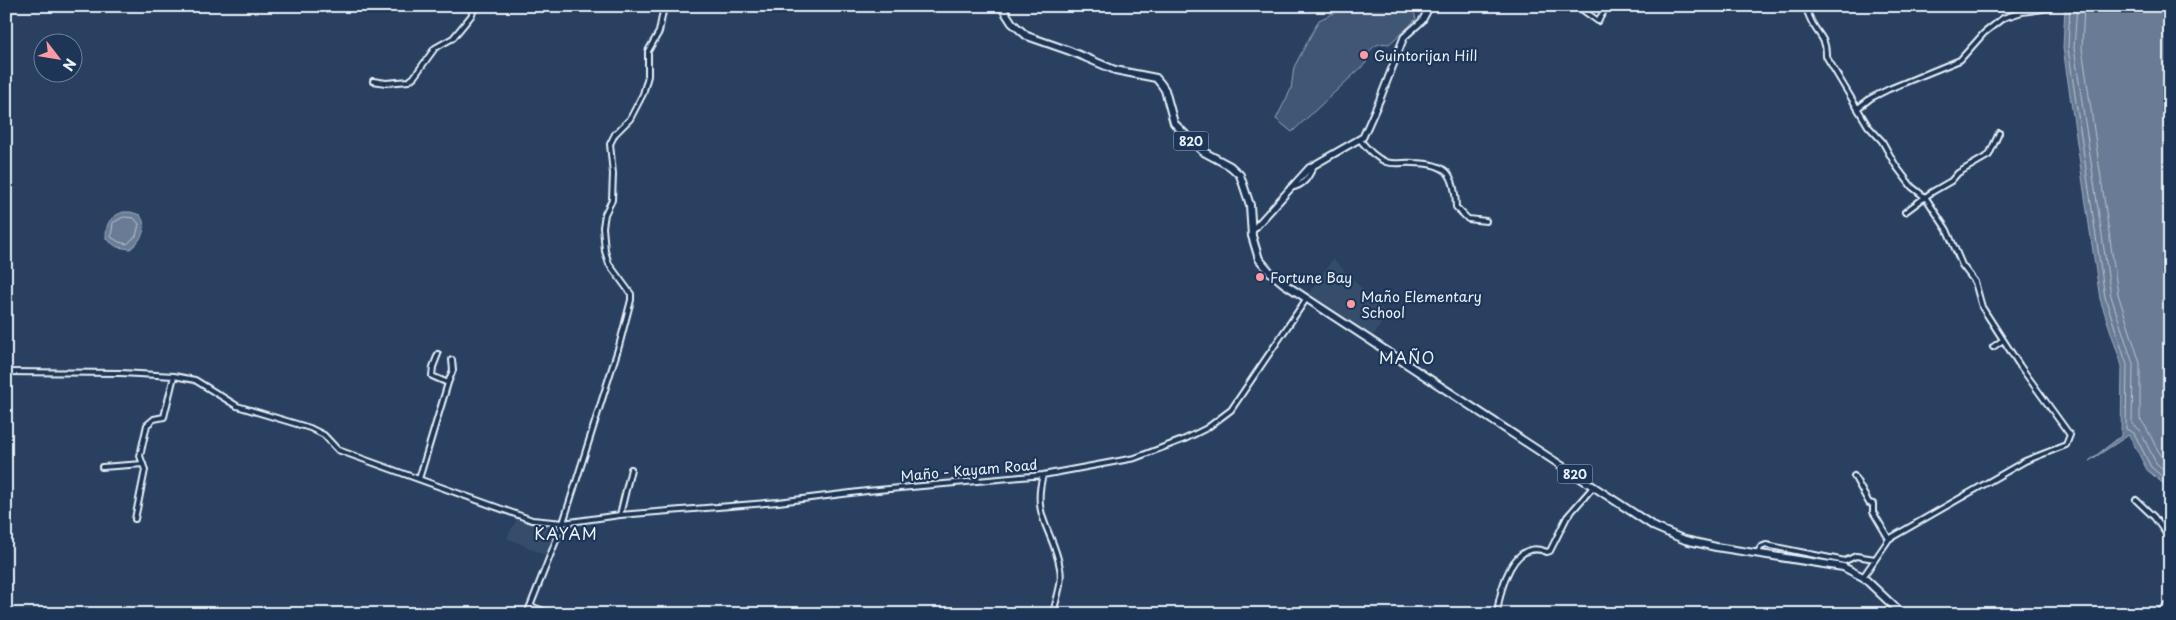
<svg xmlns="http://www.w3.org/2000/svg" width="2176" height="620" font-family="'Playpen Sans',sans-serif">
  <style>
    .built { fill: #364d6b }
    .green { fill: #415774; stroke: #94a4b6 }
    .water { fill: #6b7c95; stroke: #9dabbd }
    .lines { fill: none; stroke-linecap: round; stroke-linejoin: round }
    .shore { stroke: #b6c2d0; stroke-width: 1 }
    .street-casing { stroke: #e8f1f8; stroke-width: 8 }
    .secondary-casing { stroke: #e8f1f8; stroke-width: 9 }
    .highway-casing { stroke: #e8f1f8; stroke-width: 10 }
    .street { stroke: #1d3557; stroke-width: 4 }
    .secondary { stroke: #1d3557; stroke-width: 5 }
    .highway { stroke: #1d3557; stroke-width: 6 }
    .poi-dot { fill: #ff9aa2; stroke: #1d3557; stroke-width: 2 }
    .labels { text-anchor: middle; dominant-baseline: central; stroke-width: 4.5; stroke-linejoin: round; paint-order: stroke }
    .shield { fill: #1d3557; stroke: #abb9c8; stroke-width: 1 }
    .shield-label { font-size: 12px; font-weight: bold; fill: #e8f1f8 }
    .poi-label { font-size: 14px; fill: #e8f1f8; stroke: #1d3557; text-anchor: start }
    .street-label { font-size: 14px; fill: #e8f1f8; stroke: #1d3557 }
    .quarter-label { font-size: 16px; letter-spacing: 1px; fill: #e8f1f8; stroke: #1d3557 }
  </style>
  <rect width="100%" height="100%" fill="#294061"/>
  <filter id="ink" filterUnits="userSpaceOnUse"><feTurbulence type="fractalNoise" baseFrequency=".02" numOctaves="2"/><feDisplacementMap in="SourceGraphic" scale="10" xChannelSelector="R" yChannelSelector="G"/><feConvolveMatrix kernelMatrix="1 2 1 2 8 2 1 2 1" color-interpolation-filters="sRGB"/></filter>
  <g filter="url(#ink)">
    <path class="built" d="M 1333,259 L 1387,314 L 1373,336 L 1309,294 Z
      M 517,519 L 559,526 L 547,556 L 507,538 Z"/>
    <path class="green" d="M 1349,6 L 1412,6 L 1416,19 L 1404,31 L 1389,44 C 1375,41 1367,51 1366,63 L 1292,132 L 1276,119 L 1291,89 L 1294,67 L 1319,20 Z"/>
    <path class="water" d="M 2065,6 L 2170,6 L 2170,495 L 2166,486 L 2147,470 L 2129,435 L 2089,461 L 2121,436 L 2122,366 L 2100,299 L 2063,48 Z
      M 123,212 L 131,212 L 140,215 C 149,228 141,241 130,249 L 117,247 L 106,239 C 106,224 108,218 123,212 Z"/>
    <g class="lines">
      <path class="shore" d="M 2070,6 L 2068,48 L 2105,297 L 2127,365 L 2126,429 L 2134,433 L 2151,467 L 2170,483
        M 2077,6 L 2074,48 L 2111,296 L 2133,364 L 2132,424 L 2140,431 L 2156,463 L 2170,475
        M 2084,6 L 2082,48 L 2118,294 L 2140,363 L 2140,419 C 2152,433 2155,453 2170,465
        M 124,217 L 134,218 L 139,224 L 136,236 L 127,244 L 119,242 L 111,237 L 113,223 Z"/>
      <g class="street-casing">
        <path id="street" d="M 1577,6 L 1598,21 L 1607,6
          M 1805,6 C 1808,13 1810,20 1814,26 C 1821,38 1826,39 1826,56 L 1868,126 L 1882,141 L 1896,166 L 1912,187 L 1926,198 L 1947,230 L 1962,265 L 1975,282 L 1982,307 L 2020,366 L 2070,435 L 2066,445 L 2025,461 L 1889,539 L 1873,512 L 1873,504 L 1869,503 L 1854,476
          M 373,81 L 386,83 L 409,81 L 414,77 L 435,48 L 453,38 L 471,16 L 476,6
          M 1858,108 L 1871,98 L 1889,89 L 1960,60 L 1984,33 L 2003,18 L 2022,12 L 2050,8
          M 1360,140 C 1368,149 1375,158 1386,162 C 1395,165 1404,162 1413,163 C 1448,163 1455,174 1456,207 L 1468,219 L 1486,221
          M 1290,188 C 1304,186 1309,177 1314,165
          M 1905,212 L 1932,192 L 1951,181 L 1958,173 L 1989,155 L 1999,133
          M 1993,347 L 2003,340
          M 6,372 L 121,373 L 174,376 L 195,380 L 237,406 L 310,428 L 324,435 L 338,450 L 532,520 L 563,523 L 620,515 L 778,502 L 867,491 L 1043,475 L 1135,458 L 1185,439 L 1207,428 L 1231,410 L 1307,298
          M 448,383 L 453,370 L 452,360
          M 102,467 L 143,464
          M 1043,475 C 1031,517 1054,531 1060,568 C 1063,583 1056,599 1053,614
          M 419,479 L 448,383 L 432,376 L 433,367 L 438,354
          M 2136,500 L 2154,517 L 2170,539
          M 620,515 L 631,469
          M 135,519 L 145,470 L 140,456 L 147,425 L 154,419 L 164,417 L 174,376
          M 1757,553 L 1761,547 L 1766,545 L 1845,561 L 1856,556 L 1875,559
          M 1863,577 L 1889,539
          M 530,606 L 552,614
          M 527,614 L 563,523 L 619,346 L 631,300 L 631,294 L 609,264 L 605,251 L 603,227 L 605,214 L 612,200 L 613,174 L 610,144 L 615,134 L 630,119 L 643,94 L 648,76 L 648,51 L 659,32 L 664,6
          M 1497,614 C 1500,589 1513,537 1547,552 L 1550,551 L 1567,517 L 1594,486
          M 2156,614 L 2170,604"/>
      </g>
      <g class="secondary-casing">
        <path id="secondary" d="M 1252,231 L 1309,168 L 1363,137 L 1380,99 L 1404,37 L 1422,21 L 1430,6"/>
      </g>
      <g class="highway-casing">
        <path id="highway" d="M 1001,6 L 1012,23 L 1027,36 L 1070,51 L 1115,70 L 1156,78 L 1161,84 L 1165,90 L 1174,123 L 1202,151 L 1230,166 L 1240,175 L 1250,205 L 1252,236 L 1259,259 L 1271,273 L 1283,283 L 1655,527 L 1685,540 L 1716,547 L 1843,567 L 1863,577 L 1902,614"/>
      </g>
      <use href="#street" class="street"/>
      <use href="#secondary" class="secondary"/>
      <use href="#highway" class="highway"/>
    </g>
  </g>
  <g class="poi-dot">
    <circle cx="1364" cy="55" r="5"/>
    <circle cx="1260" cy="277" r="5"/>
    <circle cx="1351" cy="304" r="5"/>
  </g>
  <g class="labels">
    <g class="shield">
      <rect x="1173.5" y="131.5" width="35" height="19" rx="4"/>
      <rect x="1557.5" y="464.5" width="35" height="19" rx="4"/>
    </g>
    <g class="shield-label">
      <text x="1191" y="141">820</text>
      <text x="1575" y="474">820</text>
    </g>
    <g class="poi-label">
      <text x="1374" y="55">Guintorijan Hill</text>
      <text x="1270" y="277">Fortune Bay</text>
      <text x="1361" y="296">Maño Elementary<tspan x="1361" dy="16">School</tspan></text>
    </g>
    <g class="street-label">
      <text transform="translate(969 470) rotate(-5)">Maño - Kayam Road</text>
    </g>
    <g class="quarter-label">
      <text x="1407" y="357">MAÑO</text>
      <text x="566" y="533">KAYAM</text>
    </g>
  </g>
  <rect width="2176" height="620" fill="none" stroke="#1d3557" stroke-width="25"/>
  <rect x="12" y="12" width="2151" height="595" fill="none" stroke="#e8f1f8" stroke-width="2" filter="url(#ink)"/>
  <g transform="translate(58 58) rotate(121)"><circle r="24" fill="#1d3557" stroke="#6e8097"/>
  <path d="M0-4L9 19L0 12L-9 19Z" fill="#ff9aa2"/>
  <text y="-8" font-size="14" font-weight="bold" text-anchor="middle" fill="#e8f1f8">N</text>
  </g>
</svg>
